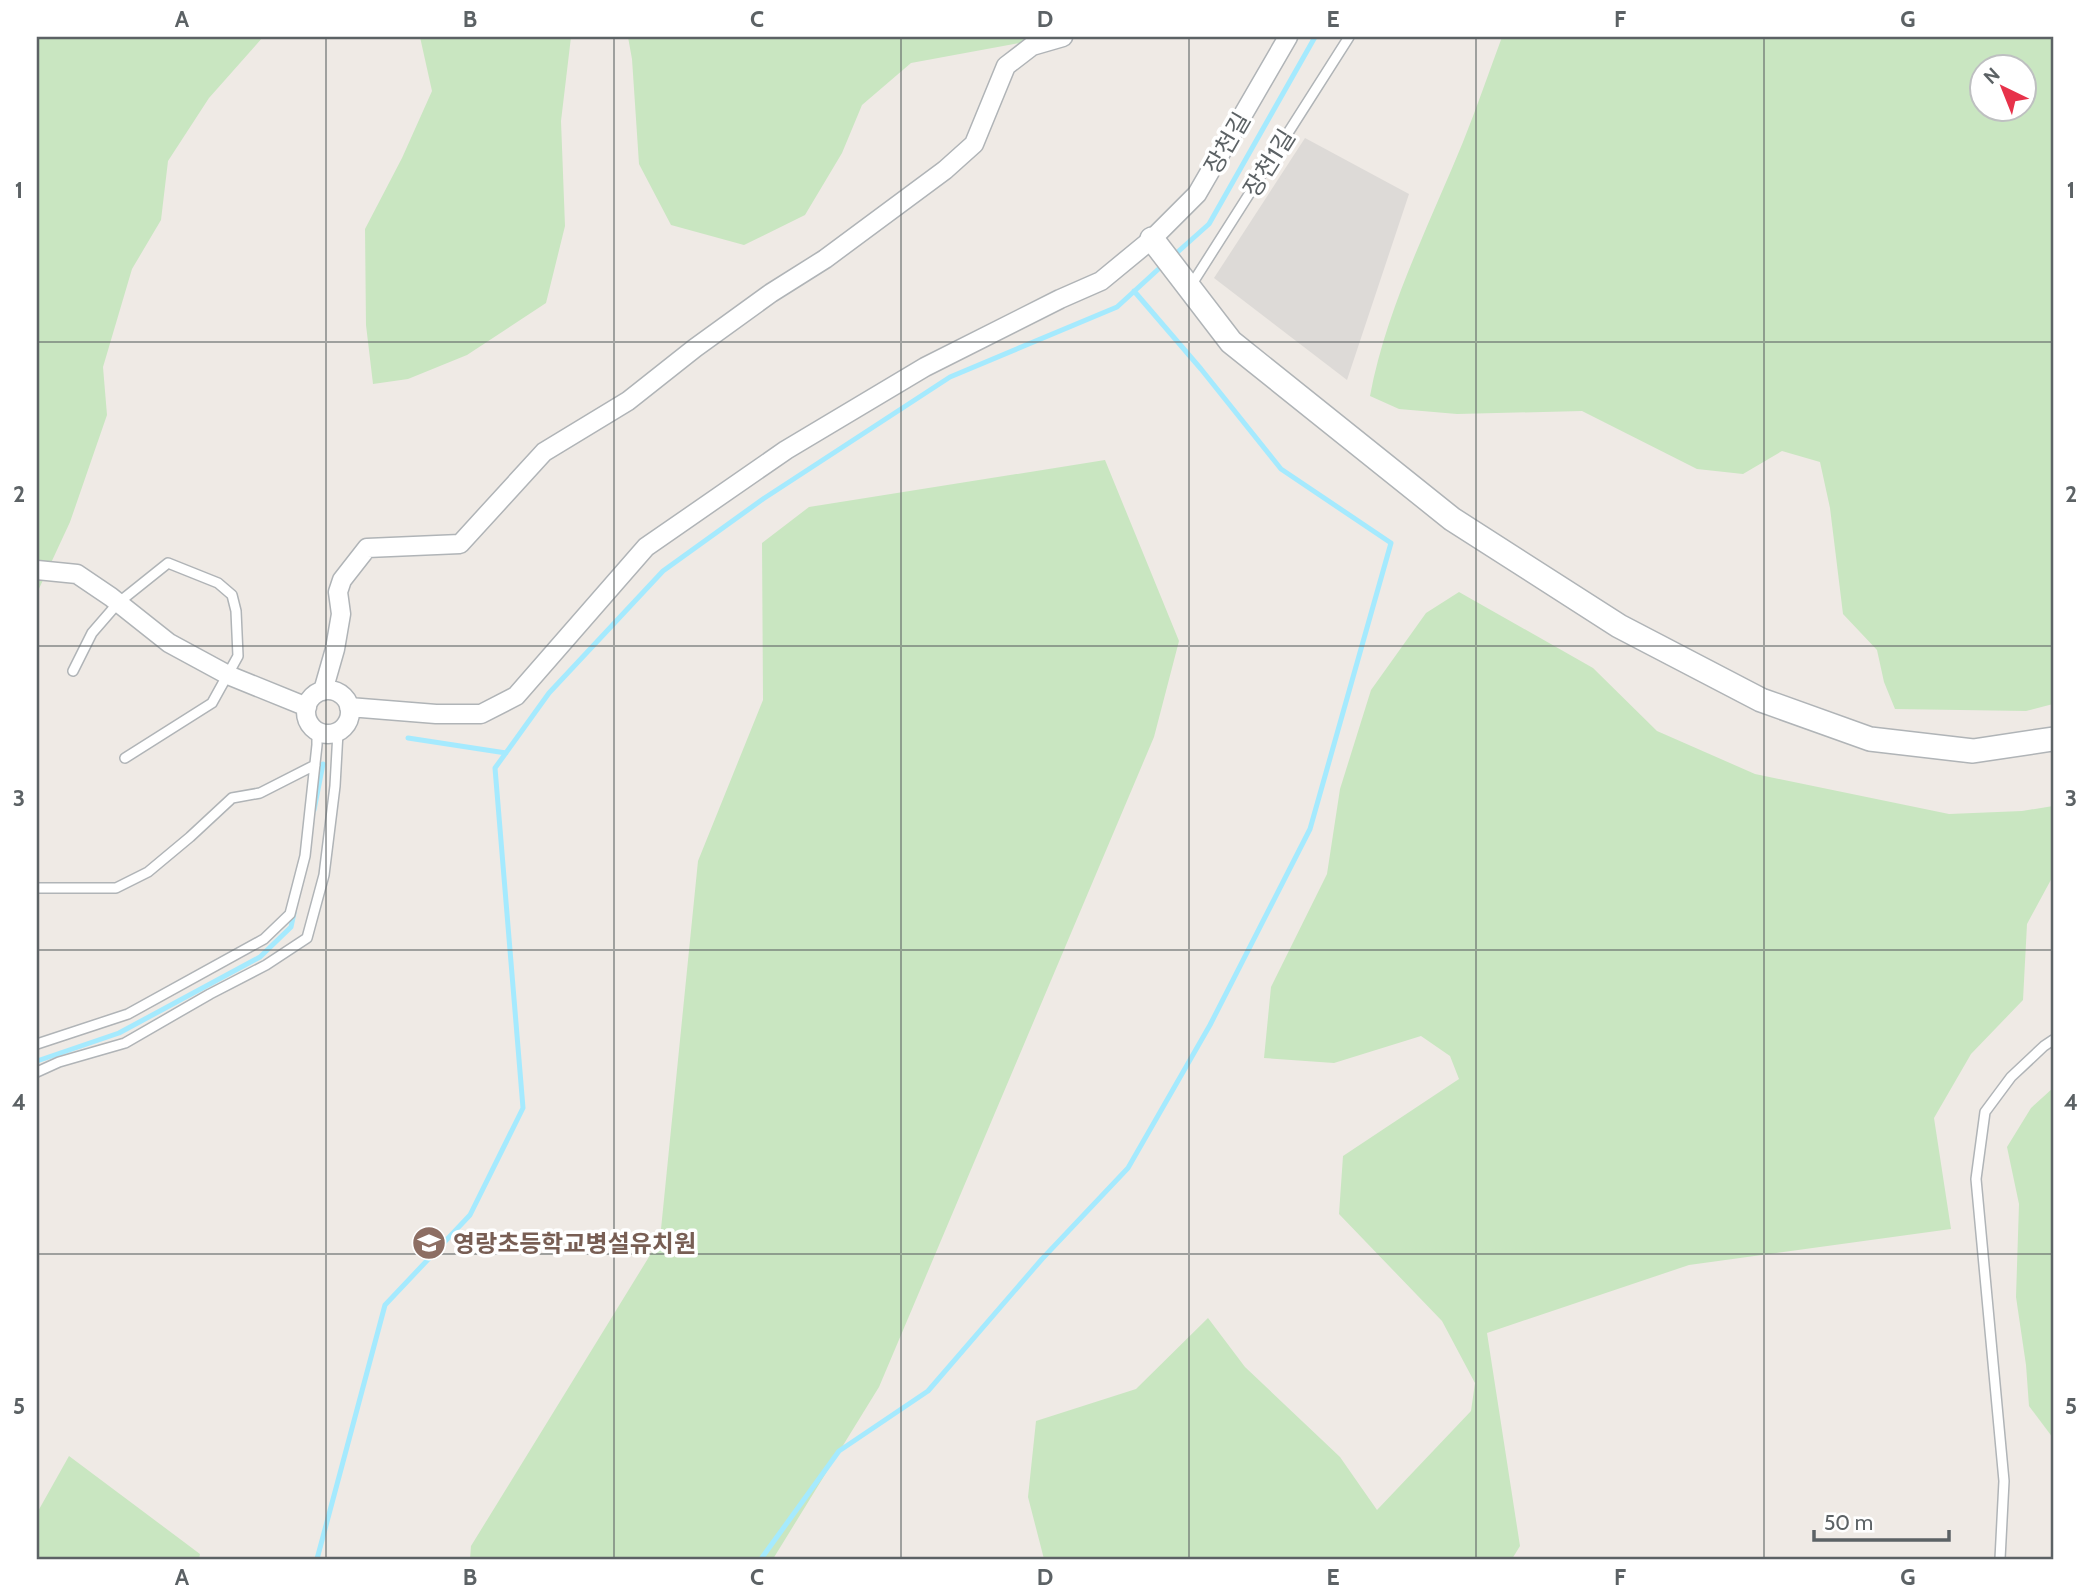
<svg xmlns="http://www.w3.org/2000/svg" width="2090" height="1596" font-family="Cabin,'Noto Sans KR',sans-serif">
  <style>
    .industrial { fill: #dddad7 }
    .green { fill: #c9e6c1; fill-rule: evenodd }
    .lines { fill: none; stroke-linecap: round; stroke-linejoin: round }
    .stream { stroke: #a5eafe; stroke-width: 5 }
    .service-casing { stroke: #b0b4b7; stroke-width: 12 }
    .minor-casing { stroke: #b0b4b7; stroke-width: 21 }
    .tertiary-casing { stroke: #b0b4b7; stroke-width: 26 }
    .service { stroke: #fff; stroke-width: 9 }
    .minor { stroke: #fff; stroke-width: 18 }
    .tertiary { stroke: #fff; stroke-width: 23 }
    .grid { fill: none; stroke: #5c6265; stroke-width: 2; stroke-opacity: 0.55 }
    .labels { text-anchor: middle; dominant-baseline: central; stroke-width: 7; stroke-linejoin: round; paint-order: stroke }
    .street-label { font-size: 24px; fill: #5c6265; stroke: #fff }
    .education-label { font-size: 24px; font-weight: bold; fill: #785e54; stroke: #fff; text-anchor: start }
    .neatline { fill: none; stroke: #5c6265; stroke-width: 2.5 }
    .grid-label { font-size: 23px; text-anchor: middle; font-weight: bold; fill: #5c6265 }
  </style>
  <rect width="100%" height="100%" fill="#efeae5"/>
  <path class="industrial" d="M 1305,138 L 1409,194 L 1347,380 L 1214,278 Z"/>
  <path class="green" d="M 37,37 L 263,37 L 209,98 L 168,161 L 161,220 L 132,269 L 103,367 L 107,415 L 70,522 L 37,593 Z
    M 420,37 L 571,37 L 561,121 L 565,226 L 546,303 L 467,355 L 408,379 L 373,384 L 366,325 L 365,229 L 402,158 L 432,91 Z
    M 628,37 L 1052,37 L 911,63 L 862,105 L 842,153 L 805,215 L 744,245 L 671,225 L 639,164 L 632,59 Z
    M 1502,37 L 2053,37 L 2053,704 L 2026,711 L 1895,709 L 1884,682 L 1877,650 L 1843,614 L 1830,508 L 1820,462 L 1782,451 L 1743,474 L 1697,469 L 1582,411 L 1457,414 L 1399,409 L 1370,396 C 1386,309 1430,223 1463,142 C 1477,107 1489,72 1502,37 ZM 2024,66 L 2024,108 L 1982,108 L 1982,66 Z
    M 1105,460 L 1179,641 L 1154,737 L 879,1387 L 773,1559 L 470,1559 L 471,1546 L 660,1239 L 698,861 L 763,700 L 762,543 L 809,507 Z
    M 1459,592 L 1593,668 L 1657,731 L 1755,774 L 1949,814 L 2022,811 L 2053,806 L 2053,876 L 2027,924 L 2023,1000 L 1971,1054 L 1934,1118 L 1951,1229 L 1689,1265 L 1487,1333 L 1520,1546 L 1512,1559 L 1044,1559 L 1028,1497 L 1036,1421 L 1136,1389 L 1208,1318 L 1245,1367 L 1340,1457 L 1377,1510 L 1471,1411 L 1475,1383 L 1442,1321 L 1339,1214 L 1343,1156 L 1459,1079 L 1450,1056 L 1421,1036 L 1334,1063 L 1264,1058 L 1271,987 L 1327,874 L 1340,789 L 1371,690 L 1426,613 Z
    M 2053,1088 L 2053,1438 L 2029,1406 L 2026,1365 L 2016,1297 L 2019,1204 L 2007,1147 L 2031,1108 Z
    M 69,1456 L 200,1554 L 199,1559 L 37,1559 L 37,1513 Z"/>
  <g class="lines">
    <path class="stream" d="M 1172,257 L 1209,224 L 1315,37
      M 408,738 L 506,753
      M 314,810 L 323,764
      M 37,1061 L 119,1033 L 260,957 L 291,927 L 294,913
      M 317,1559 L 385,1305 L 470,1215 L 523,1108 L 495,768 L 549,693 L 663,571 L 763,499 L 950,377 L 1117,307 L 1164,264
      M 761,1559 L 839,1451 L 928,1391 L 1042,1259 L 1128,1168 L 1210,1025 L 1310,829 L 1391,543 L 1281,469 L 1201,369 L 1134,291"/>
    <g class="service-casing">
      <path id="service" d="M 1190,287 L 1349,37
        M 73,671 L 92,633 L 118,603 L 168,563 L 218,583 L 232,595 L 236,611 L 238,656 L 212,703 L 125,758
        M 37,888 L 116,888 L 148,872 L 190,837 L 232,798 L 260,793 L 315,765
        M 37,1044 L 128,1014 L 264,939 L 290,914 L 305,856 L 317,745 L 317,731
        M 37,1072 L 59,1062 L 125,1043 L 210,994 L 266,965 L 307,938 L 324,875 L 335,786 L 338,732
        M 2000,1559 L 2004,1481 L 1976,1179 L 1985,1112 L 2011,1077 L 2044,1046 L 2053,1040"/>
    </g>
    <g class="minor-casing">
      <path id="minor" d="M 37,570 L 77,574 L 111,597 L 169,643 L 228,675 L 307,707
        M306 712a22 22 0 1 1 44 0a22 22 0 1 1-44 0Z
        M 323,691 L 335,649 L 341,614 L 338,592 L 342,580 L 367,548 L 460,544 L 544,452 L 628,401 L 695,348 L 771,293 L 825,259 L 945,170 L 974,144 L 1006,66 L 1032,46 L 1063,37
        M 349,707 L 436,714 L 481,714 L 516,696 L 646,547 L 786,450 L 925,367 L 1060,299 L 1101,281 L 1152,239 L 1197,194 L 1288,37"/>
    </g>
    <g class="tertiary-casing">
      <path id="tertiary" d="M 1152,239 L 1231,342 L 1452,519 L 1619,626 L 1761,700 L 1870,739 L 1973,751 L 2053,739"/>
    </g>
    <use href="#service" class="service"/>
    <use href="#minor" class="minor"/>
    <use href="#tertiary" class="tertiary"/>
  </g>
  <path class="grid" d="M 326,37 L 326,1559M 614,37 L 614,1559M 901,37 L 901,1559M 1189,37 L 1189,1559M 1476,37 L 1476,1559M 1764,37 L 1764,1559M 37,342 L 2053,342M 37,646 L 2053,646M 37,950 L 2053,950M 37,1254 L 2053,1254"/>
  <defs>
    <g id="school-disc" transform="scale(1.75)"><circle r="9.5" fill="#8d6e63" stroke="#fff"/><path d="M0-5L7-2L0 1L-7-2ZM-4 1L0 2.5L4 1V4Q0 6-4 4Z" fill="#fff"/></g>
  </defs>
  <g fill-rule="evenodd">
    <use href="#school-disc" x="429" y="1243"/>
  </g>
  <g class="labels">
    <g class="street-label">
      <text transform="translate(1227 143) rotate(-60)">장천길</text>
      <text transform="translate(1269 163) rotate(-58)">장천1길</text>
    </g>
    <g class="education-label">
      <text x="453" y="1243">영랑초등학교병설유치원</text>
    </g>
  </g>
  <rect width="2090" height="1596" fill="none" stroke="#ffffff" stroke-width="77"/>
  <g transform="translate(2003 88) rotate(317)"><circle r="33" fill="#ffffff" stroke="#bec0c1" stroke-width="2"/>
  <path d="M0-5L12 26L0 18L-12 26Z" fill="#e7324a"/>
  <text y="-10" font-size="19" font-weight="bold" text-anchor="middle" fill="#5c6265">N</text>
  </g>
  <path d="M1814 1530v10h135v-10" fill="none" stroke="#5c6265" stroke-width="3.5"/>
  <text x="1824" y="1530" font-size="21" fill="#5c6265" stroke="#ffffff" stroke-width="5" paint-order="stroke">50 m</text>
  <rect x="38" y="38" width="2014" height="1520" class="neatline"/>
  <g class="grid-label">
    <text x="182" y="27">A</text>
    <text x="470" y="27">B</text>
    <text x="757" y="27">C</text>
    <text x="1045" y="27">D</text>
    <text x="1333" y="27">E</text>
    <text x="1620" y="27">F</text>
    <text x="1908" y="27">G</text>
    <text x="19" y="198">1</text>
    <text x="2071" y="198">1</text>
    <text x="19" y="502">2</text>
    <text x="2071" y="502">2</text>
    <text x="19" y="806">3</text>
    <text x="2071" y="806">3</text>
    <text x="19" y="1110">4</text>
    <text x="2071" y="1110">4</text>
    <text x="19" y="1414">5</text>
    <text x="2071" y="1414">5</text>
    <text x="182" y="1585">A</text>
    <text x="470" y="1585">B</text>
    <text x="757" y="1585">C</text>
    <text x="1045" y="1585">D</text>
    <text x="1333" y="1585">E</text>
    <text x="1620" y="1585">F</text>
    <text x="1908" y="1585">G</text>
  </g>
</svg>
